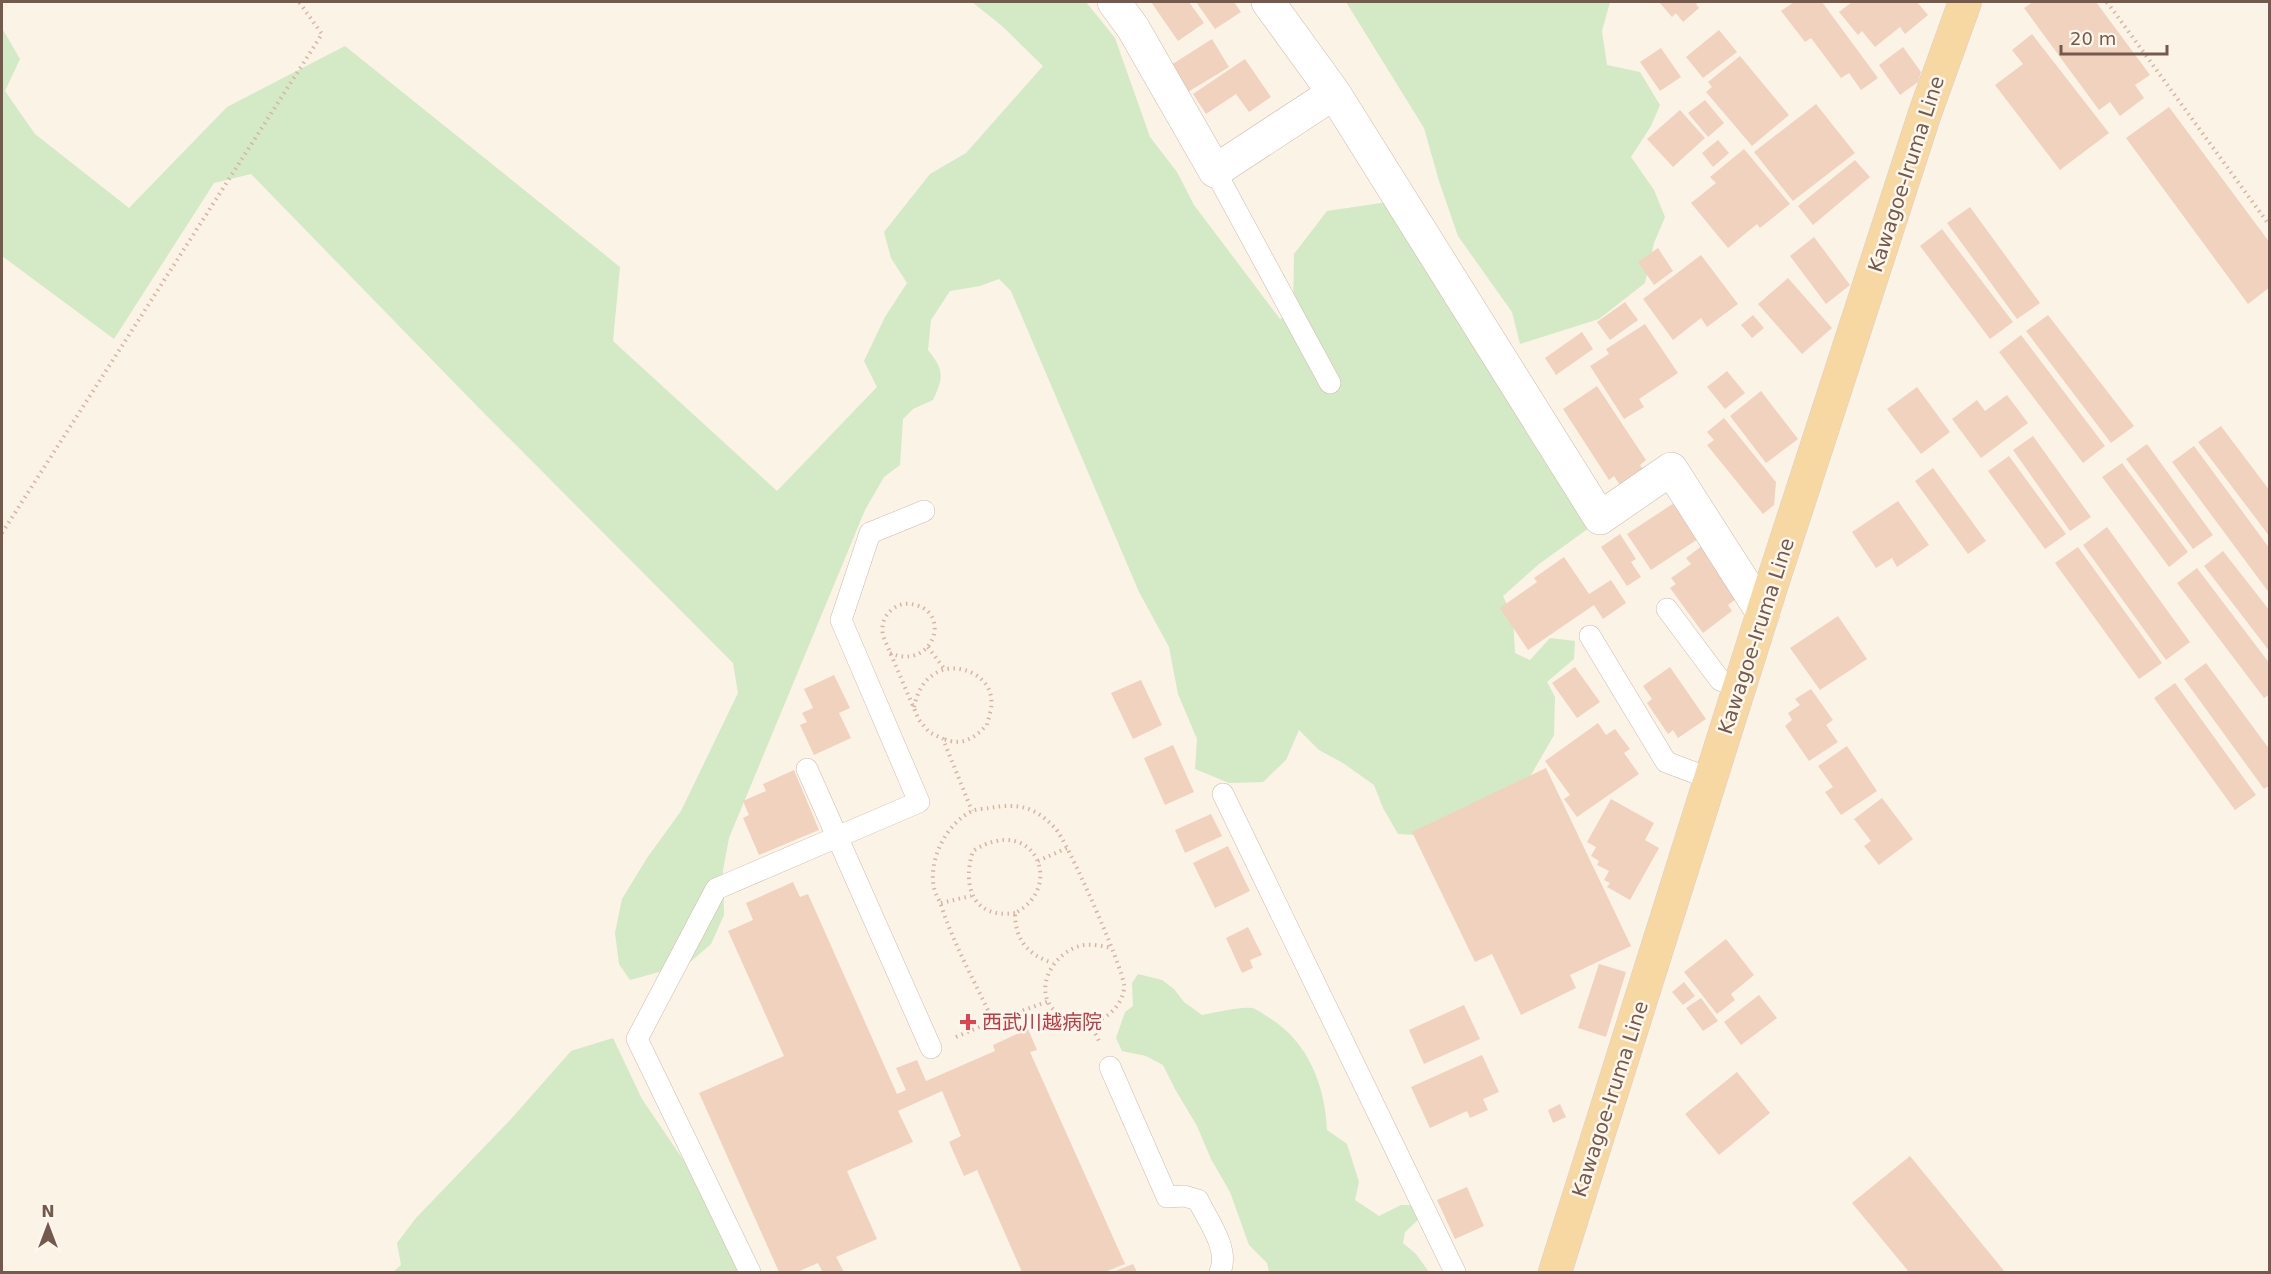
<svg xmlns="http://www.w3.org/2000/svg" width="2271" height="1274" font-family="'DejaVu Sans','Noto Sans JP',sans-serif">
  <style>
    .green { fill: #d4e9c5 }
    .building { fill: #f0d2bf }
    .lines { fill: none; stroke-linecap: round; stroke-linejoin: round }
    .lane-casing { stroke: #cdbbad; stroke-width: 22 }
    .street-casing { stroke: #cdbbad; stroke-width: 34 }
    .primary-casing { stroke: #d8d1cd; stroke-width: 34 }
    .path { stroke: #d5b6a2; stroke-width: 4; stroke-dasharray: 1.5 4.5; stroke-linecap: butt }
    .lane { stroke: #fff; stroke-width: 21 }
    .street { stroke: #fff; stroke-width: 33 }
    .primary { stroke: #f7d7a2; stroke-width: 33 }
    .health-dot { fill: #e0444e; stroke: #fef7ed; stroke-width: 2 }
    .labels { text-anchor: middle; dominant-baseline: central; stroke-width: 5; stroke-linejoin: round; paint-order: stroke }
    .street-label { font-size: 20px; fill: #745a4c; stroke: #fef7ed }
    .health-label { font-size: 20px; fill: #be3a42; stroke: #fef7ed; text-anchor: start }
  </style>
  <rect width="100%" height="100%" fill="#fbf3e6"/>
  <path class="green" d="M 972,2 L 1086,2 L 1115,38 L 1150,137 L 1177,172 L 1194,205 L 1280,319 L 1293,312 L 1294,254 L 1327,211 L 1388,202 L 1589,528 L 1539,564 L 1503,596 L 1513,617 L 1515,653 L 1530,660 L 1550,638 L 1575,641 L 1574,659 L 1547,682 L 1555,697 L 1554,735 L 1516,801 L 1452,837 L 1398,834 L 1383,808 L 1374,785 L 1343,763 L 1319,750 L 1299,730 L 1286,760 L 1263,782 L 1229,783 L 1195,769 L 1197,739 L 1178,694 L 1169,647 L 1139,592 L 1011,291 L 999,279 L 980,286 L 950,291 L 931,320 L 928,350 C 944,370 944,377 933,400 L 913,409 L 903,419 L 900,465 L 884,477 L 865,510 L 729,838 L 723,870 L 724,915 L 711,944 L 688,964 L 630,980 L 619,964 L 615,933 L 622,899 L 647,858 L 681,811 L 738,693 L 733,663 L 476,405 L 251,174 L 214,183 L 114,339 L 2,256 L 2,28 L 20,59 L 5,91 L 35,134 L 129,208 L 227,107 L 345,46 L 620,267 L 613,341 L 777,491 L 877,387 L 864,361 L 885,317 L 907,283 L 891,258 L 884,232 L 930,174 L 966,153 L 1043,66 L 1002,26 Z
    M 1346,2 L 1610,2 L 1602,31 L 1607,65 L 1640,72 L 1660,105 L 1651,126 L 1631,157 L 1654,190 L 1665,217 L 1654,243 L 1645,283 L 1599,319 L 1520,344 L 1512,312 L 1458,236 L 1439,181 L 1424,128 Z
    M 1138,974 L 1162,980 L 1174,989 L 1184,1002 L 1202,1015 C 1212,1013 1243,1006 1252,1008 C 1257,1009 1263,1014 1268,1017 C 1308,1041 1325,1085 1327,1130 L 1347,1144 L 1359,1182 L 1355,1200 L 1379,1216 L 1401,1205 L 1412,1205 L 1420,1218 L 1405,1232 L 1403,1243 L 1416,1254 L 1429,1272 L 1269,1272 L 1267,1263 L 1249,1245 L 1230,1192 L 1211,1159 L 1197,1126 L 1175,1089 L 1163,1065 L 1146,1056 L 1122,1051 L 1116,1038 L 1125,1012 L 1133,1006 L 1132,983 Z
    M 613,1038 L 642,1099 L 684,1161 L 739,1272 L 393,1272 L 401,1265 L 397,1243 L 416,1218 L 512,1118 L 571,1051 Z"/>
  <path class="building" d="M 1151,2 L 1189,2 L 1204,23 L 1178,41 Z
    M 1196,2 L 1234,2 L 1241,12 L 1215,29 Z
    M 1659,2 L 1699,2 L 1696,4 L 1699,8 L 1683,22 L 1676,13 L 1672,17 Z
    M 1794,2 L 1822,2 L 1878,78 L 1861,90 L 1849,73 L 1841,78 L 1811,38 L 1805,42 L 1781,11 Z
    M 1852,2 L 1917,2 L 1928,15 L 1905,34 L 1900,27 L 1875,47 L 1862,31 L 1858,35 L 1839,12 Z
    M 2033,2 L 2096,2 L 2150,75 L 2135,85 L 2144,98 L 2120,116 L 2110,102 L 2099,110 L 2024,8 Z
    M 1719,30 L 1737,52 L 1703,78 L 1686,57 Z
    M 2032,34 L 2109,133 L 2060,170 L 1995,85 L 2023,64 L 2012,50 Z
    M 1212,39 L 1229,67 L 1188,92 L 1171,65 Z
    M 1903,47 L 1921,72 L 1918,82 L 1900,95 L 1879,65 Z
    M 1661,48 L 1681,77 L 1660,91 L 1640,62 Z
    M 1740,56 L 1789,115 L 1752,146 L 1706,92 L 1712,87 L 1708,82 Z
    M 1245,59 L 1271,97 L 1249,112 L 1236,94 L 1206,114 L 1193,94 Z
    M 1705,100 L 1724,123 L 1708,137 L 1688,113 Z
    M 1816,104 L 1855,153 L 1793,201 L 1754,152 Z
    M 2169,107 L 2270,243 L 2270,287 L 2248,304 L 2126,138 Z
    M 1680,110 L 1705,138 L 1673,167 L 1647,139 Z
    M 1718,140 L 1729,153 L 1713,167 L 1702,153 Z
    M 1744,149 L 1790,204 L 1760,228 L 1757,224 L 1728,248 L 1691,203 L 1716,183 L 1710,177 Z
    M 1855,160 L 1870,177 L 1813,225 L 1798,206 Z
    M 1970,207 L 2040,303 L 2017,319 L 1947,223 Z
    M 1942,229 L 2013,322 L 1990,339 L 1920,246 Z
    M 1814,237 L 1850,285 L 1826,304 L 1790,256 Z
    M 1658,248 L 1673,271 L 1654,285 L 1638,262 Z
    M 1701,255 L 1738,304 L 1707,327 L 1701,318 L 1673,340 L 1643,299 Z
    M 1788,278 L 1832,328 L 1802,354 L 1758,304 Z
    M 1625,302 L 1638,320 L 1610,340 L 1597,322 Z
    M 1753,315 L 1764,328 L 1752,338 L 1741,325 Z
    M 2048,315 L 2134,426 L 2111,443 L 2026,331 Z
    M 1645,324 L 1678,373 L 1639,399 L 1644,407 L 1624,419 L 1590,366 L 1609,354 L 1606,349 Z
    M 1582,332 L 1593,349 L 1556,375 L 1545,358 Z
    M 2021,335 L 2105,446 L 2083,463 L 1999,352 Z
    M 1727,371 L 1745,393 L 1725,409 L 1707,387 Z
    M 1597,386 L 1646,460 L 1640,465 L 1645,472 L 1622,488 L 1614,476 L 1609,480 L 1563,409 Z
    M 1917,387 L 1950,432 L 1921,454 L 1887,409 Z
    M 1761,391 L 1798,439 L 1766,463 L 1730,416 Z
    M 2007,395 L 2028,423 L 1981,458 L 1952,419 L 1977,400 L 1985,411 Z
    M 1724,418 L 1776,482 L 1774,505 L 1763,514 L 1707,445 L 1714,440 L 1707,432 Z
    M 2221,426 L 2270,491 L 2270,537 L 2198,442 Z
    M 2033,436 L 2091,517 L 2070,531 L 2013,450 Z
    M 2147,444 L 2213,535 L 2193,549 L 2126,459 Z
    M 2194,446 L 2270,549 L 2270,594 L 2172,462 Z
    M 2009,456 L 2066,534 L 2045,549 L 1988,471 Z
    M 2122,463 L 2188,552 L 2169,567 L 2102,477 Z
    M 1933,468 L 1986,541 L 1968,554 L 1915,481 Z
    M 1677,501 L 1701,537 L 1651,570 L 1627,534 Z
    M 1898,501 L 1929,545 L 1897,567 L 1892,558 L 1876,568 L 1852,532 Z
    M 2107,527 L 2190,642 L 2166,660 L 2083,545 Z
    M 1620,534 L 1636,559 L 1631,562 L 1641,577 L 1627,586 L 1601,547 Z
    M 1703,545 L 1741,595 L 1728,605 L 1732,611 L 1703,633 L 1670,588 L 1676,584 L 1671,578 L 1691,564 L 1686,558 Z
    M 2078,547 L 2162,663 L 2139,679 L 2055,563 Z
    M 2223,551 L 2270,611 L 2270,652 L 2204,566 Z
    M 1564,557 L 1589,594 L 1611,580 L 1626,603 L 1603,619 L 1594,605 L 1528,650 L 1500,608 L 1537,582 L 1534,578 Z
    M 2197,568 L 2270,664 L 2270,694 L 2264,698 L 2177,583 Z
    M 1838,616 L 1867,659 L 1820,690 L 1790,648 Z
    M 2206,663 L 2270,750 L 2270,785 L 2264,789 L 2184,679 Z
    M 1575,667 L 1600,702 L 1577,718 L 1552,683 Z
    M 1670,667 L 1706,719 L 1678,738 L 1673,730 L 1668,734 L 1647,703 L 1652,699 L 1643,686 Z
    M 834,675 L 850,708 L 839,713 L 851,738 L 814,755 L 800,725 L 807,722 L 802,713 L 813,708 L 804,689 Z
    M 1141,680 L 1162,725 L 1133,739 L 1111,693 Z
    M 2175,683 L 2256,795 L 2235,810 L 2154,698 Z
    M 1811,689 L 1833,720 L 1826,725 L 1838,742 L 1809,761 L 1785,726 L 1792,720 L 1788,713 L 1800,705 L 1795,699 Z
    M 1598,723 L 1606,735 L 1615,729 L 1630,749 L 1624,753 L 1639,774 L 1577,817 L 1564,799 L 1570,795 L 1545,761 Z
    M 1173,745 L 1194,792 L 1165,805 L 1144,758 Z
    M 1847,746 L 1877,791 L 1841,815 L 1825,792 L 1833,787 L 1818,766 Z
    M 1546,768 L 1631,946 L 1570,975 L 1576,988 L 1521,1015 L 1492,954 L 1475,962 L 1412,832 Z
    M 794,770 L 819,830 L 759,855 L 743,818 L 749,815 L 743,801 L 766,791 L 763,784 Z
    M 1882,798 L 1913,839 L 1879,865 L 1864,846 L 1871,841 L 1854,819 Z
    M 1611,799 L 1654,823 L 1645,840 L 1659,848 L 1630,900 L 1607,887 L 1610,883 L 1604,880 L 1609,871 L 1597,865 L 1599,861 L 1591,856 L 1596,847 L 1587,842 Z
    M 1211,814 L 1222,836 L 1185,853 L 1175,830 Z
    M 1228,846 L 1250,891 L 1215,908 L 1193,863 Z
    M 793,882 L 800,897 L 808,894 L 897,1094 L 906,1090 L 896,1068 L 917,1060 L 926,1081 L 995,1051 L 993,1045 L 1028,1029 L 1037,1050 L 1030,1052 L 1125,1264 L 1105,1272 L 1022,1272 L 977,1170 L 964,1176 L 949,1142 L 961,1136 L 942,1091 L 898,1111 L 913,1142 L 847,1171 L 877,1239 L 836,1257 L 844,1272 L 817,1272 L 822,1271 L 818,1263 L 797,1272 L 779,1272 L 699,1093 L 784,1056 L 728,931 L 753,920 L 746,903 Z
    M 1248,927 L 1262,955 L 1250,960 L 1253,968 L 1242,973 L 1226,938 Z
    M 1726,939 L 1754,975 L 1731,994 L 1735,1000 L 1717,1014 L 1684,972 Z
    M 1599,964 L 1626,972 L 1606,1037 L 1578,1028 Z
    M 1684,982 L 1695,996 L 1683,1005 L 1672,992 Z
    M 1759,995 L 1777,1018 L 1741,1045 L 1724,1022 Z
    M 1701,998 L 1718,1021 L 1703,1031 L 1686,1008 Z
    M 1464,1005 L 1480,1039 L 1424,1064 L 1409,1030 Z
    M 1482,1055 L 1499,1092 L 1483,1099 L 1488,1110 L 1470,1118 L 1467,1111 L 1430,1128 L 1411,1087 Z
    M 1737,1072 L 1770,1113 L 1719,1155 L 1685,1114 Z
    M 1560,1104 L 1566,1117 L 1553,1123 L 1548,1110 Z
    M 1910,1156 L 2005,1272 L 1909,1272 L 1852,1203 Z
    M 1467,1187 L 1484,1226 L 1455,1239 L 1437,1200 Z
    M 1133,1264 L 1137,1272 L 1113,1272 Z"/>
  <g class="lines">
    <g class="lane-casing">
      <path id="lane" d="M 1215,171 L 1330,383
        M 1667,609 L 1720,680 L 1740,687
        M 1590,636 L 1666,762 L 1711,779
        M 807,769 L 931,1048
        M 1223,794 L 1455,1272
        M 1110,1067 L 1167,1197 L 1184,1196 L 1198,1200 C 1208,1221 1230,1249 1220,1272
        M 750,1272 L 637,1039 L 716,889 L 919,802 L 841,620 L 870,533 L 924,511"/>
    </g>
    <g class="street-casing">
      <path id="street" d="M 1114,2 L 1133,28 L 1215,171 L 1334,93
        M 1268,2 L 1334,93 L 1600,518 L 1671,469 L 1763,613"/>
    </g>
    <g class="primary-casing">
      <path id="primary" d="M 1555,1272 L 1771,587 L 1925,113 L 1965,2"/>
    </g>
    <path class="path" d="M 2107,2 L 2270,226
      M 2,533 L 322,34 L 299,2
      M 928,647 L 945,670
      M 890,653 C 932,671 952,615 916,605 C 908,603 901,603 894,608 C 884,615 881,624 883,636 L 919,720 L 929,732 L 943,739 L 972,811
      M 914,707 C 917,693 923,680 936,673 C 956,661 988,674 991,697 C 993,706 989,716 987,725 C 973,739 963,746 944,739
      M 1038,861 L 1067,848
      M 941,903 L 971,896
      M 1015,913 C 972,919 962,885 973,851 C 1034,812 1066,887 1015,913 C 1015,940 1028,955 1053,963
      M 993,1021 C 975,982 954,945 941,905 C 939,899 935,894 934,888 C 928,860 946,824 972,811 C 976,809 984,809 989,808 C 1018,803 1034,806 1055,828 C 1067,840 1123,968 1124,985 C 1125,1003 1105,1024 1086,1022 C 1075,1021 1061,1018 1053,1009 C 1033,987 1055,952 1080,946 C 1090,943 1102,946 1112,948
      M 1090,1023 L 1099,1041
      M 956,1037 L 993,1021 L 1049,1001"/>
    <use href="#lane" class="lane"/>
    <use href="#street" class="street"/>
    <use href="#primary" class="primary"/>
  </g>
  <path class="health-dot" d="M965 1013h6v6h6v6h-6v6h-6v-6h-6v-6h6z"/>
  <g class="labels">
    <g class="street-label">
      <text transform="translate(1906 174) rotate(-72)">Kawagoe-Iruma Line</text>
      <text transform="translate(1756 636) rotate(-72)">Kawagoe-Iruma Line</text>
      <text transform="translate(1610 1099) rotate(-72)">Kawagoe-Iruma Line</text>
    </g>
    <g class="health-label">
      <text x="982" y="1022">西武川越病院</text>
    </g>
  </g>
  <rect width="2271" height="1274" fill="none" stroke="#745a4c" stroke-width="6"/>
  <g transform="translate(48 1226)" stroke="#fef7ed" stroke-width="4.5" paint-order="stroke">
  <path d="M0-4.5L10 22L0 15L-10 22Z" fill="#745a4c"/>
  <text y="-9" font-size="16" font-weight="bold" text-anchor="middle" fill="#745a4c">N</text>
  </g>
  <path d="M2061 45v9h106v-9" fill="none" stroke="#745a4c" stroke-width="3"/>
  <text x="2070" y="45" font-size="18" fill="#745a4c" stroke="#fef7ed" stroke-width="4.5" paint-order="stroke">20 m</text>
</svg>
